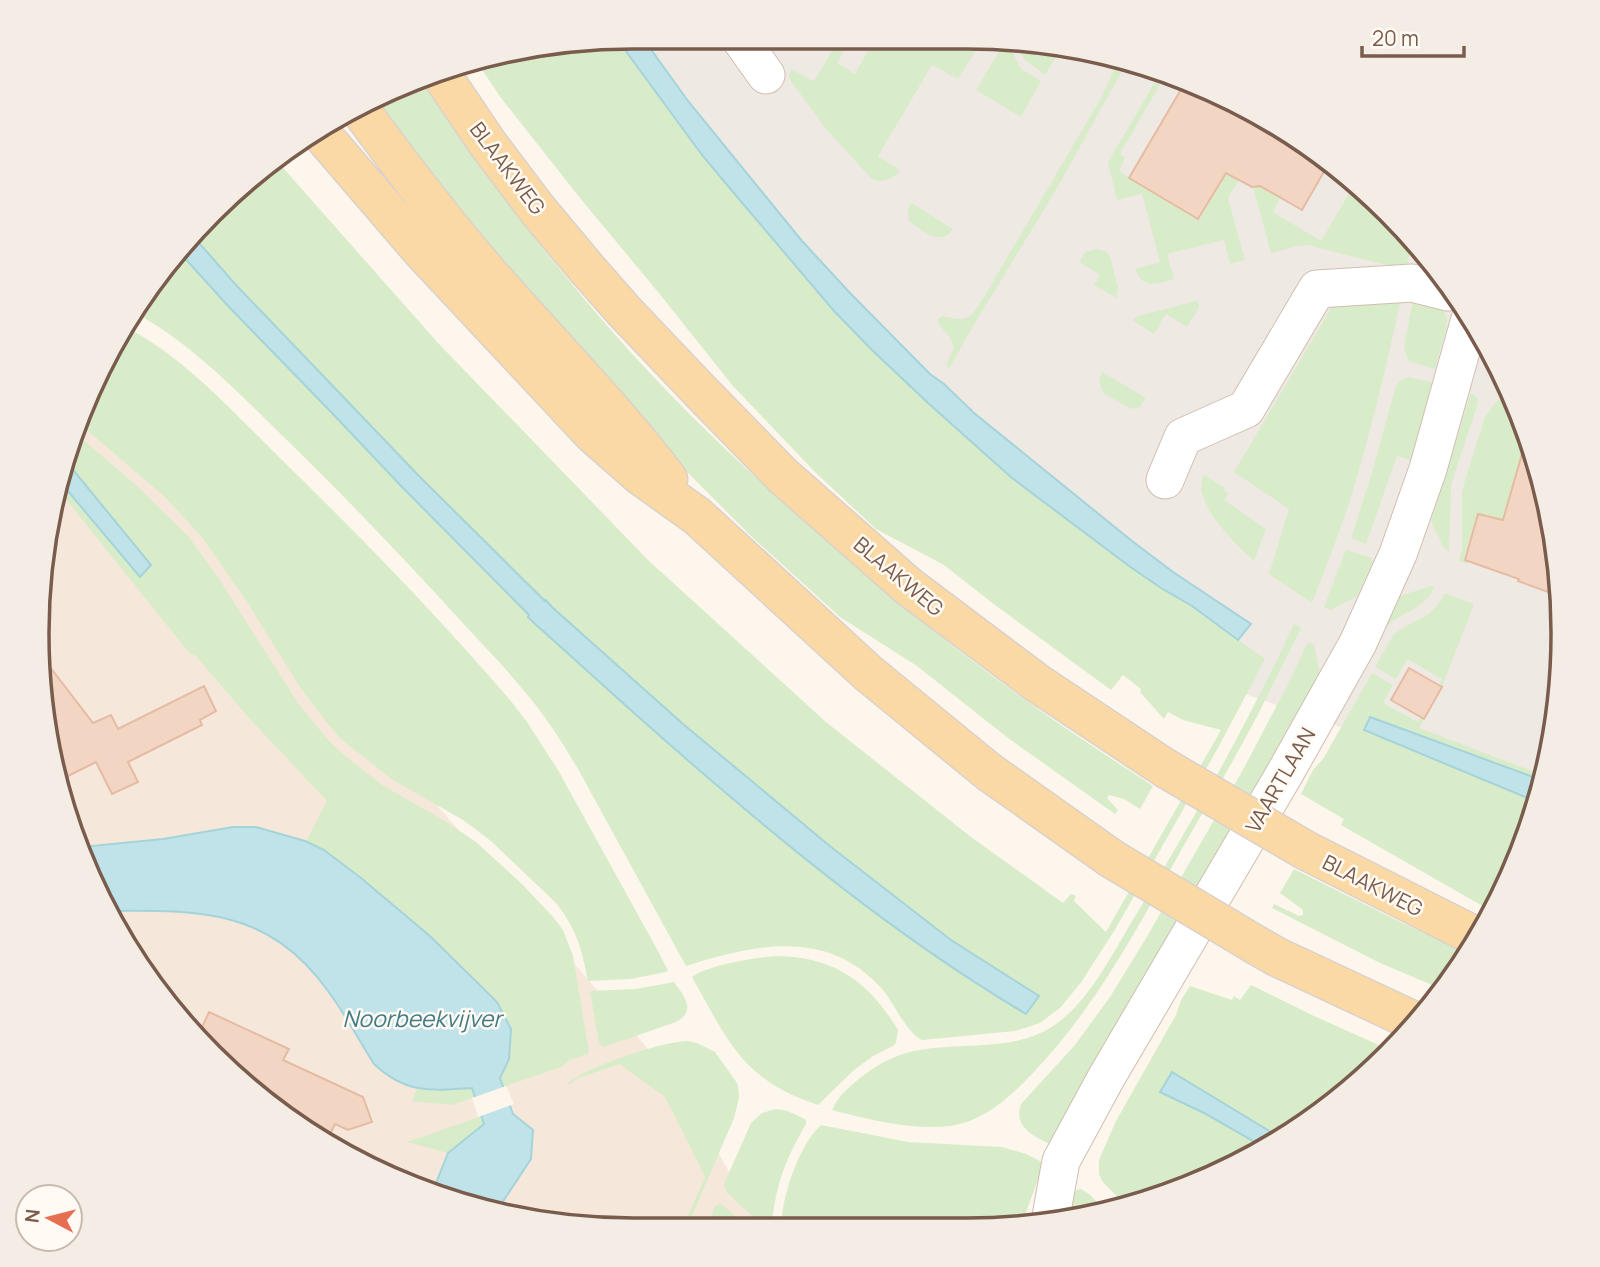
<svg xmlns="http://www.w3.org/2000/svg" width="1600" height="1267" font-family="Manrope,sans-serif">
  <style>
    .residential { fill: #f5e8da }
    .industrial { fill: #efe9e4 }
    .green { fill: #d8ecc9 }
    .water { fill: #bfe3e8; stroke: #a5d3da; stroke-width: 2 }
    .pier { fill: #fdf6ec }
    .building { fill: #f3d5c3; stroke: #e6bba3; stroke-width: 2 }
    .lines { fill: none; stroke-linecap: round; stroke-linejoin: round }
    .minor-casing { stroke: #d1beb0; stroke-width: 39 }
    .major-casing { stroke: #dad1cd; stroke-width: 41 }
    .minor { stroke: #fff; stroke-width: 37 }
    .major { stroke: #fbd9a5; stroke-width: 38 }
    .major-bridge-casing { stroke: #dad1cd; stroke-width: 41; stroke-linecap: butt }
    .major-bridge { stroke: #fbd9a5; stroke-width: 38 }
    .labels { text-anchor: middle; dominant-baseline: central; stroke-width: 5; stroke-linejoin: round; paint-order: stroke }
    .street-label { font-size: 21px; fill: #7a5c4d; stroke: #fffaf3 }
    .water-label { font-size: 23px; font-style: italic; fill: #437c86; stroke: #fffaf3 }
    .rim { fill: none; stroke: #7a5c4d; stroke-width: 3.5 }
  </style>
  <rect width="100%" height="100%" fill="#fdf6ec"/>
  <path class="residential" d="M 89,403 L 687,1094 L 760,1230 L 633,1230 L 517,1219 L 405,1185 L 271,1107 L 185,1027 L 117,932 L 57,788 L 37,633 L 57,479 Z"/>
  <path class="industrial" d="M 634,37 L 1005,38 L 1159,69 L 1265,117 L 1360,185 L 1483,335 L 1532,442 L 1558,556 L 1562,673 L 1543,788 L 1360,734 L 1202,679 L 810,306 L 611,40 Z"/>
  <path class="green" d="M 840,37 L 851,37 L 837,63 L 855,74 L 874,40 L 871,38 L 980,38 L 974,53 L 958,79 L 932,65 L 878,156 L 900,170 C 892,180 882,184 871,178 L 826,129 L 790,80 L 789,76 L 791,69 L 811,80 L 815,80 Z
    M 617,39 L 702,155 L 834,311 L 928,403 L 1012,478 L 1052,508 L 1129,566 L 1161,588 L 1192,606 L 1265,659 L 1219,746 L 1116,928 L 1082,981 L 1061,1007 L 1040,1023 L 1015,1031 L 922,1040 C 905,1031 895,1004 882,989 C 828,928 755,944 686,966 L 578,769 C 562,742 545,715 524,691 C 504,666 482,644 460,620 C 408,563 354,506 299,452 C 246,401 199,348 134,312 L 180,253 L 230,308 L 332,413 L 403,488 L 529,616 L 529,617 L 668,743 L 809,862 L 887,921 L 977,985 L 1027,1014 L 1039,996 L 951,940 L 831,847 L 683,724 L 552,607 L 546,600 L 545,601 C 426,482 305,362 193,236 L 212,211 L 277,161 L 438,343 L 648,560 L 826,722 L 971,837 L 1063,903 L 1071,894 L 1076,896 L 1074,901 L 1106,932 L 1221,730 L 1183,720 L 1168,712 L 1164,719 L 1140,692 L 1141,689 L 1123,675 L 1111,690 L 995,605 L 944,565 L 876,529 L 815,472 L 733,386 L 658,292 L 580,198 L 501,98 L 475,59 L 479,57 Z
    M 1011,39 L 1061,49 L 1045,75 L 1025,60 L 1017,46 Z
    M 1003,45 L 1005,45 L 1010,48 L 1021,69 L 1041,81 L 1021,117 L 976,90 Z
    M 1107,58 L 1127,62 L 1056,190 L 969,333 L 952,364 L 949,368 L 947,367 L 947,363 L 954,347 L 950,338 L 938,323 L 938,319 L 942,316 C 969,322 969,320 984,297 L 1102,96 L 1114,70 L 1114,66 Z
    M 1162,70 L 1186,81 L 1184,84 L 1166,74 L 1120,154 L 1125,158 L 1119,171 L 1138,184 L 1199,220 L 1229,167 L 1238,171 L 1239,180 L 1228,198 L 1245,260 L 1230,264 L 1224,240 L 1167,254 L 1174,279 C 1156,284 1143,290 1135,269 L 1160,262 L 1142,194 L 1117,200 L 1108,162 Z
    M 421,81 C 482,170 546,257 618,338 C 670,397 728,453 787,506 C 860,572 936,635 1017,694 C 1061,726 1107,756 1153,786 L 1140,809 L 1124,799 L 1109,795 L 1107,798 L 1118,810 L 1115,814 L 1008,738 L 917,666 L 840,617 L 752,537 L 687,472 L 590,369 L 369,102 Z
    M 1356,182 L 1411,247 L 1406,270 L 1307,245 L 1297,246 L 1271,253 L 1253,187 L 1260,185 L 1281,197 L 1273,212 L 1321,241 Z
    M 912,203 L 953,229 C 941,247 922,231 909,221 C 908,215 906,208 912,203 Z
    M 1098,249 L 1107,252 L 1110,257 L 1118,288 L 1116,298 L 1094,285 L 1100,275 L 1079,262 L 1085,252 Z
    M 1346,283 L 1401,297 C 1387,365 1371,431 1351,497 C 1340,533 1325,568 1312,603 L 1269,574 L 1289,509 L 1234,472 Z
    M 1413,300 L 1441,308 L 1447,317 L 1446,330 L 1435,369 L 1411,362 L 1407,358 L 1404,347 Z
    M 1196,301 L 1198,301 L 1199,307 L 1187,327 L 1166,314 L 1154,334 L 1132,320 L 1138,316 Z
    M 124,326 C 184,357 230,409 278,456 C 358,534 437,615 510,700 L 527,722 L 558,770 L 658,951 L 668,971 L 666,972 L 630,979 L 588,981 C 582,949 576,928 556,903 L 492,842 L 478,831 L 463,820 L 393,780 L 341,739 L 327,723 L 300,687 L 246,600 L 201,536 L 164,496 L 80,424 L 117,335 Z
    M 1102,372 L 1146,398 L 1140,407 L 1132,409 L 1128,407 L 1103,393 L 1099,380 Z
    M 1408,377 L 1431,382 L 1433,384 L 1410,460 L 1397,456 L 1366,544 L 1351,538 L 1372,473 L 1395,389 L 1399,381 Z
    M 1509,391 L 1528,435 L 1504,520 L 1478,514 L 1464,559 L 1468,561 L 1468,564 L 1459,561 L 1462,550 L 1462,493 L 1465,480 L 1485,417 L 1495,403 Z
    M 1471,393 L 1477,397 L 1478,403 L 1451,485 L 1449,552 L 1444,548 L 1431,521 Z
    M 76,434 L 136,485 L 188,536 L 217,576 L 298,703 L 328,740 L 345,756 L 382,785 L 445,821 L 476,842 L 521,883 L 554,918 L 563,930 L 573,956 L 589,1053 L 570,1060 L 561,1067 L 503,1087 L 500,1078 L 509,1059 L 497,1002 L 465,969 L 397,907 L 324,850 L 305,841 L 307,840 L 327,801 L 249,718 L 194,654 L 191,655 L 56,487 L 57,478 L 140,576 L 150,564 L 65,460 Z
    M 1204,475 L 1225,488 L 1223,490 L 1228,493 L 1224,500 L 1266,529 L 1254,561 C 1236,545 1190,501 1204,475 Z
    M 1346,550 L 1372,558 L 1373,562 L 1357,596 L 1331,610 L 1324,607 Z
    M 1431,586 L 1434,588 C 1421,614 1396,611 1379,635 L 1400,596 Z
    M 1445,593 L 1474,604 L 1442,687 L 1439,685 L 1442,679 L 1407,659 L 1396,679 L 1375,667 L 1394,634 L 1406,626 L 1429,614 L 1441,601 Z
    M 1294,624 L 1301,628 C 1280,671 1259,714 1236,755 C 1219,786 1200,817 1183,847 C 1138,927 1095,1009 1031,1075 C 1013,1094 992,1113 967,1122 C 928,1135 871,1120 832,1110 C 837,1097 849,1087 860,1078 C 874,1067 889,1058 906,1053 C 957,1039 1016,1056 1060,1021 C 1090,998 1112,955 1131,923 C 1190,826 1246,727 1294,624 Z
    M 1308,642 L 1314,645 L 1320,674 L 1306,701 L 1052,1145 C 1035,1137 1013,1128 1021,1104 L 1075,1045 L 1110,997 L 1145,940 L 1244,768 L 1288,684 Z
    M 1372,673 L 1393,685 L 1383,703 L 1418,722 L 1421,717 L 1424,719 L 1419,728 L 1545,776 L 1544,781 L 1371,717 L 1364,730 L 1537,802 L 1502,898 L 1493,912 L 1341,825 L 1344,819 L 1301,794 L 1313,770 L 1323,759 Z
    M 1294,869 L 1396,920 L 1467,953 L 1444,990 L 1380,963 L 1272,908 L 1274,904 L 1299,916 L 1303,915 L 1303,910 L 1280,893 Z
    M 777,956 C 835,957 869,982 898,1030 L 896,1043 L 893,1046 L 873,1056 L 854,1070 L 818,1105 C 742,1080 728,1041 692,977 C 707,965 757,957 777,956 Z
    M 674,982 C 685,997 698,1013 673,1023 L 604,1047 L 599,1043 L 590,991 L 636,989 Z
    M 1251,985 L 1314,1016 L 1390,1050 L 1360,1082 L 1281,1138 L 1172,1072 L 1160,1093 L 1204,1113 L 1267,1149 L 1127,1207 L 1102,1181 L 1099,1174 L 1099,1160 L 1116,1121 L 1176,1015 L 1181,1000 L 1190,986 L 1232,1000 L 1234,996 L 1240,1000 Z
    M 688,1041 L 697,1043 L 715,1052 L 735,1080 L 738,1085 L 739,1098 L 734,1118 L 686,1230 L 682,1230 L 705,1177 L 665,1097 L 619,1064 L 576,1079 L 570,1085 L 568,1083 C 586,1067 663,1041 688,1041 Z
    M 472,1088 L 475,1097 L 452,1105 L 412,1101 L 417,1089 L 435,1091 Z
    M 776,1109 C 787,1110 796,1114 806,1120 L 806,1124 C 783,1164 776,1185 771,1230 L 768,1230 L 727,1193 L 724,1184 L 751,1123 L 762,1113 Z
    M 482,1116 L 484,1124 L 448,1153 L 407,1142 Z
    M 821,1125 L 908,1142 L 1002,1147 L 1026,1154 L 1044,1163 L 1021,1226 L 1006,1229 L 781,1230 C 781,1199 798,1146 821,1125 Z
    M 1081,1189 L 1089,1194 L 1107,1212 L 1067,1219 L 1076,1190 Z
    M 721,1204 L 752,1230 L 705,1230 L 715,1206 Z"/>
  <path class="water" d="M 633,37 L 642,37 L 688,101 L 802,241 L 851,294 L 930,374 L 944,384 L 974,413 L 1132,541 L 1173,572 L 1251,624 L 1238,640 L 1192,606 L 1161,588 L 1129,566 L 1012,478 L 928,403 L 872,350 L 834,311 L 733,192 L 702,155 L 617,39 Z
    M 193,236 L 236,285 L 420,477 L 545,601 L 546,600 L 552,607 L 683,724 L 831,847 L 951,940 L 1039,996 L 1026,1014 C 898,938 781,842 668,743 C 623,704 579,663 534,623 L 528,617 L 529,615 L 403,488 L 332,413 L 230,308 L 180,253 Z
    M 65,460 L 151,565 L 140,577 L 57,478 Z
    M 1370,717 L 1544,781 L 1537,802 L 1364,730 Z
    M 233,827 L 256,827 L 305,841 L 324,850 L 361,878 L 431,937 L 497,1002 L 511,1029 L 509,1059 L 500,1078 L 513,1114 L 533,1130 L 531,1159 L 496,1212 L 432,1193 L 448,1153 L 484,1124 L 472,1088 C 431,1091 406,1094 374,1064 C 359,1040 345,1014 328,991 C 269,909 201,910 108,911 L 81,847 L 163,839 Z
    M 1172,1072 L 1281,1138 L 1267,1149 L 1204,1113 L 1160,1092 Z"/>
  <path class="pier" d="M 506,1086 L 514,1104 L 478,1117 L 472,1098 Z"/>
  <path class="building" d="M 1186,81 L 1265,116 L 1329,163 L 1302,210 L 1260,186 L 1252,187 L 1226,173 L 1198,219 L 1129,178 Z
    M 1528,433 L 1532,442 L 1558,556 L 1559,596 L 1518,581 L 1519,579 L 1465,560 L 1478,514 L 1503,520 Z
    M 40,654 L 93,723 L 111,715 L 118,729 L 204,686 L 216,711 L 200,720 L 202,725 L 128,762 L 138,782 L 112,794 L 96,762 L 56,782 Z
    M 1409,668 L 1442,687 L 1424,719 L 1391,700 Z
    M 209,1012 L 289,1049 L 283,1060 L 363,1097 L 372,1122 L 348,1130 L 335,1124 L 327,1140 L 271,1107 L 197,1038 Z"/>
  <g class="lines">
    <g class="minor-casing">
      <path id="minor" d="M 739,37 L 766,75
        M 1165,480 L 1183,437 L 1246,409 L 1317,289 L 1412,283 L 1448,292
        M 1050,1222 L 1061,1161 L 1106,1078 L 1285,773 L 1358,643 L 1398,554 L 1428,469 L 1470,319"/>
    </g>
    <g class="major-casing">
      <path id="major" d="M 440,73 L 488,144 L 537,209 L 588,270 L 624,311 L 701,392 L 783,476 L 908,586 L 1037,683 L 1165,768
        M 358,107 C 402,167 447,227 497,283 C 554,348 615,410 668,479
        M 318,130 L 421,250 L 593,434 L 641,476 L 697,516 L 868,673 L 989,772 L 1112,859
        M 1305,850 L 1477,937
        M 1256,945 L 1277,957 L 1416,1022"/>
    </g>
    <use href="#minor" class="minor"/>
    <use href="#major" class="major"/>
    <g class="major-bridge-casing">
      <path id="major-bridge" d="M 1165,768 L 1305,850
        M 1112,859 L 1256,945"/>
    </g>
    <use href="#major-bridge" class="major-bridge"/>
  </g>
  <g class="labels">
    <g class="street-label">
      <text transform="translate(508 168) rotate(53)">BLAAKWEG</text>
      <text transform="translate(899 576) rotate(40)">BLAAKWEG</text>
      <text transform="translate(1280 780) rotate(-60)">VAARTLAAN</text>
      <text transform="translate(1373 885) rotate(27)">BLAAKWEG</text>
    </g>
    <g class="water-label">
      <text x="422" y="1018">Noorbeekvijver</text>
    </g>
  </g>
  <path d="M0 0H1600V1267H0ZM633 49H967A584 584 0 0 1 1551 633V634A584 584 0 0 1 967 1218H633A584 584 0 0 1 49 634V633A584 584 0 0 1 633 49Z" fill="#f4ede6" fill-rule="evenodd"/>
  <path class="rim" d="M633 49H967A584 584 0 0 1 1551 633V634A584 584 0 0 1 967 1218H633A584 584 0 0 1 49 634V633A584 584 0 0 1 633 49Z"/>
  <g transform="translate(49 1218) rotate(277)"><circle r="33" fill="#fffaf3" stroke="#cabbb1" stroke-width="2"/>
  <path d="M0-5L12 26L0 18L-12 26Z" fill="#e76f51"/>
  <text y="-10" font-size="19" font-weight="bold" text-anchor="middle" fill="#7a5c4d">N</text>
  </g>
  <path d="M1362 46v10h102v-10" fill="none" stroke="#7a5c4d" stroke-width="3.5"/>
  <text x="1372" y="46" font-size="21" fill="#7a5c4d" stroke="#fffaf3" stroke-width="5" paint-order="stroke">20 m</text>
</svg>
